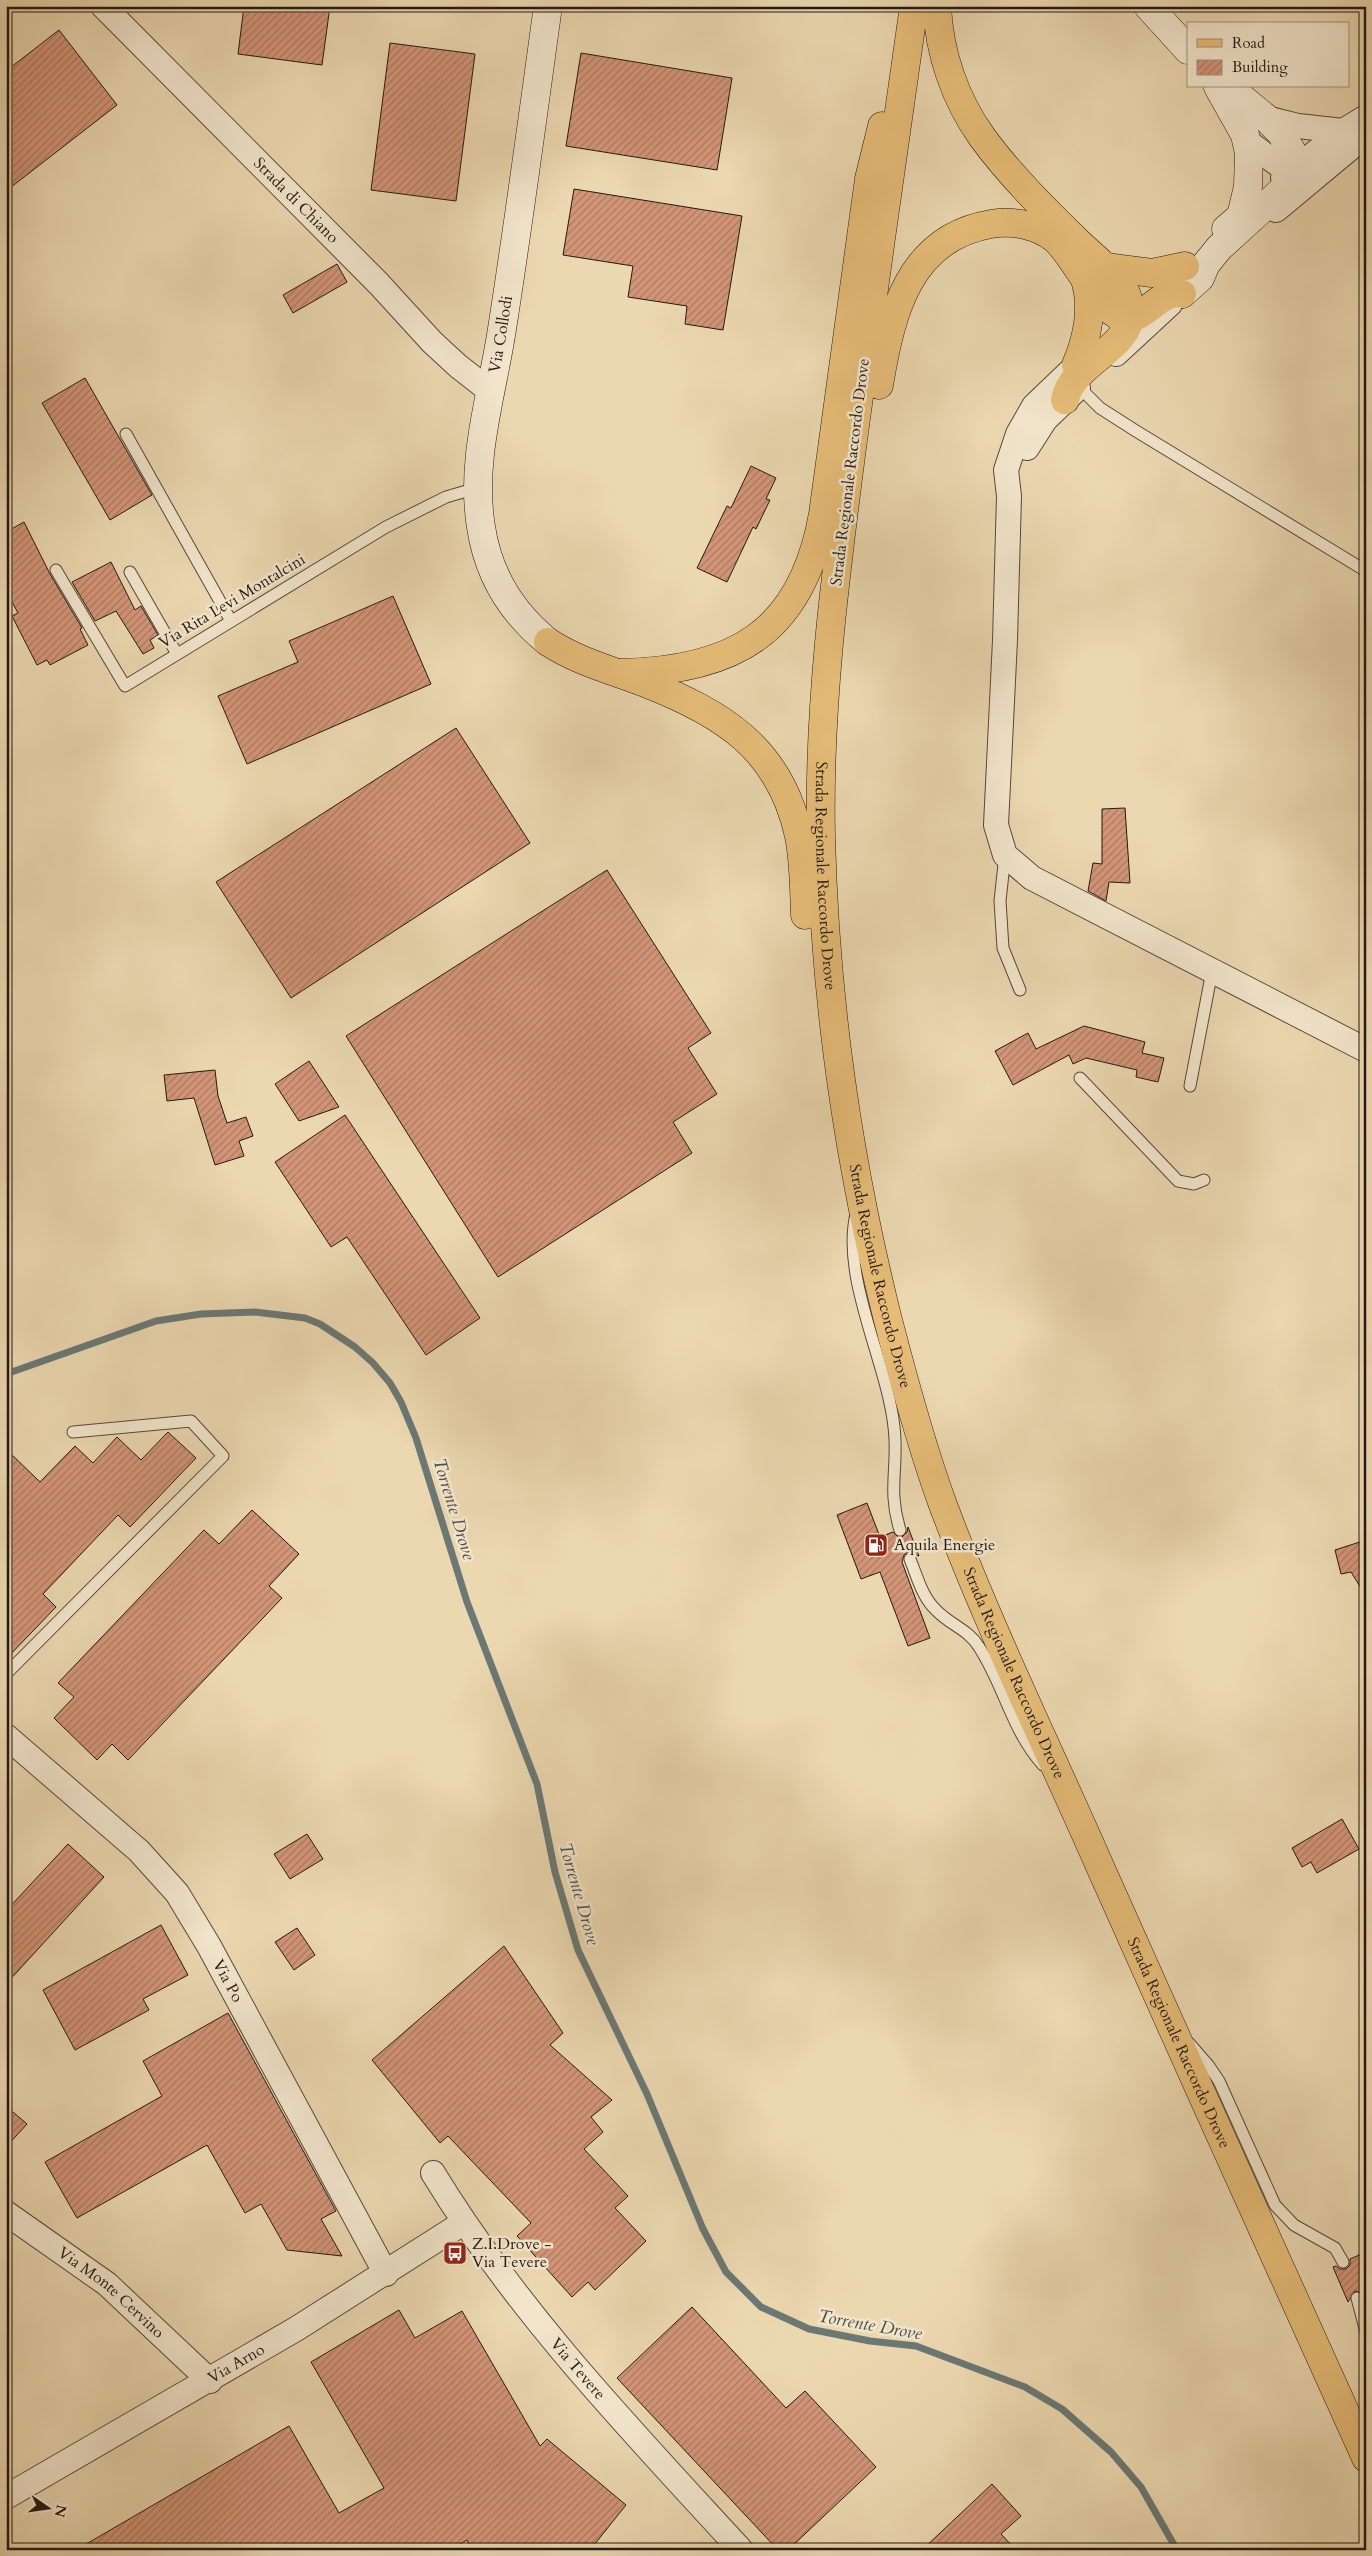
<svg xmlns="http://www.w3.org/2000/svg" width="1372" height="2556" font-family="Cardo,serif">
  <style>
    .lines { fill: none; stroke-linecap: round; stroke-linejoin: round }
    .stream { stroke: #6b7874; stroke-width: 7 }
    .building { fill: url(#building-hatch); stroke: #241913 }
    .lane-casing { stroke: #56483a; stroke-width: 13 }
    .street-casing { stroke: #56483a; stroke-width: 26 }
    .secondary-casing { stroke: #241913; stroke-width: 29 }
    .primary-casing { stroke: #241913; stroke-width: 29 }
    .lane { stroke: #f2e5cc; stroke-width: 11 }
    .street { stroke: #f2e5cc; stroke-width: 24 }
    .secondary { stroke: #f2e5cc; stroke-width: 28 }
    .primary { stroke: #e6bc78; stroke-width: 28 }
    .labels { text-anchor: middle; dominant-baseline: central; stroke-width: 5; stroke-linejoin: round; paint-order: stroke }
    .street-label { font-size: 16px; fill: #241913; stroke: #f2e5cc }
    .poi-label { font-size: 16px; fill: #241913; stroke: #f2e5cc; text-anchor: start }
    .water-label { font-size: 18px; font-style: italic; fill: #4e504c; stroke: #f2e5cc }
  </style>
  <defs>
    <pattern id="building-hatch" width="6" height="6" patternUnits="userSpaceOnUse" patternTransform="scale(1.25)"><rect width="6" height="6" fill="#d39578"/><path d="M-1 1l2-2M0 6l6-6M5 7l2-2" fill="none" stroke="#ab7961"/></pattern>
  </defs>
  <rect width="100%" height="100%" fill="#ebd7b0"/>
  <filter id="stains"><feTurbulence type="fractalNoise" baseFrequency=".004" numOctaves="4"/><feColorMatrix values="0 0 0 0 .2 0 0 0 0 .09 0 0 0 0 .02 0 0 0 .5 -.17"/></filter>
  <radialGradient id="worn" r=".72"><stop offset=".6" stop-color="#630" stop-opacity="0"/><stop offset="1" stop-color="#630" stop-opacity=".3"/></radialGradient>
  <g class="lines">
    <path class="stream" d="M 6,1374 L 156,1321 L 201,1314 L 255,1312 L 305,1318 L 320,1324 L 355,1347 L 373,1363 L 390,1383 L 401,1402 L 416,1438 L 467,1602 L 537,1784 L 555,1872 L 578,1950 L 647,2094 L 703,2229 L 726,2272 L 761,2307 L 809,2329 L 870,2341 L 916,2346 L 1025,2387 L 1062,2409 L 1111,2452 L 1141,2487 L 1177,2550"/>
  </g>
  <path class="building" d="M 244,6 L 330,6 L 322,65 L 238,54 Z
    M 59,30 L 117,105 L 6,191 L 6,71 Z
    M 390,43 L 475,54 L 456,201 L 371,190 Z
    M 581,53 L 732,78 L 717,170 L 566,146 Z
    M 574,189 L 742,216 L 723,330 L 685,324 L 687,306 L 628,297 L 633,266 L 563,255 Z
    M 337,264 L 347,282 L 293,313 L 283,295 Z
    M 85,378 L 152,495 L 110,520 L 42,403 Z
    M 751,466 L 776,478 L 766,499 L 770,500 L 756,529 L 753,527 L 727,582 L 697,568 L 727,506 L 731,508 Z
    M 24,522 L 50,574 L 82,628 L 80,629 L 88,645 L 50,665 L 47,660 L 37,665 L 12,616 L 18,613 L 6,591 L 6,532 Z
    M 111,562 L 135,610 L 141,606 L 158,635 L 150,640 L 154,648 L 143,654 L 116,611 L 95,621 L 72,582 Z
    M 393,596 L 431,684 L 247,764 L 218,696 L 298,662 L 289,641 Z
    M 456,728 L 530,843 L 291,998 L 216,882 Z
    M 1125,808 L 1130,883 L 1109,882 L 1106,901 L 1088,891 L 1093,863 L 1102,864 L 1102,809 Z
    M 607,870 L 711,1033 L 688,1048 L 717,1094 L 673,1122 L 692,1153 L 498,1277 L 346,1036 Z
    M 1084,1026 L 1145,1042 L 1142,1053 L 1164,1058 L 1158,1082 L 1136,1077 L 1137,1070 L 1086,1058 L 1073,1064 L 1069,1055 L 1013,1085 L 995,1051 L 1028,1033 L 1036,1049 Z
    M 309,1061 L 339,1107 L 299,1121 L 275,1084 Z
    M 215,1070 L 218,1096 L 227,1123 L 246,1117 L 253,1136 L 239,1141 L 244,1156 L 215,1165 L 194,1098 L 167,1101 L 164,1075 Z
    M 345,1115 L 480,1318 L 426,1355 L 347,1237 L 331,1247 L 275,1162 Z
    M 168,1432 L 196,1458 L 130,1527 L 118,1515 L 43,1594 L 56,1607 L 6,1659 L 6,1449 L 40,1482 L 75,1446 L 93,1463 L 117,1437 L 141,1460 Z
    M 867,1503 L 880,1537 L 893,1532 L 898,1537 L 902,1537 L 907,1532 L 908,1527 L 919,1556 L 908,1552 L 904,1555 L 902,1562 L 930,1638 L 908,1646 L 880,1572 L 861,1579 L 837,1515 Z
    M 252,1510 L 299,1554 L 269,1586 L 282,1598 L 128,1760 L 112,1744 L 97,1760 L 54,1718 L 74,1697 L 58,1683 L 204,1530 L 219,1544 Z
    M 1366,1540 L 1366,1596 L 1351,1572 L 1341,1574 L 1335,1550 Z
    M 1342,1819 L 1359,1849 L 1317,1873 L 1311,1862 L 1302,1867 L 1292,1848 Z
    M 307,1834 L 323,1859 L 290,1879 L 274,1854 Z
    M 68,1844 L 104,1877 L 6,1984 L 6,1911 Z
    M 161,1925 L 188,1975 L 143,1999 L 149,2010 L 75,2050 L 43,1990 Z
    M 297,1928 L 315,1955 L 294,1970 L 275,1942 Z
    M 504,1946 L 563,2033 L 550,2045 L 612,2100 L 591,2117 L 603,2132 L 584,2149 L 628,2196 L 615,2208 L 646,2241 L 595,2290 L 588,2282 L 572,2297 L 517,2236 L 531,2223 L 448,2136 L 440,2143 L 372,2060 Z
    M 228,2013 L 336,2211 L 321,2219 L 342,2256 L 287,2250 L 261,2204 L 245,2213 L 207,2145 L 77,2218 L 45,2162 L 162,2096 L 143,2061 Z
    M 6,2106 L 27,2124 L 6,2147 Z
    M 1366,2252 L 1366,2294 L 1355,2291 L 1348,2302 L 1333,2267 L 1336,2266 L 1340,2269 L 1346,2269 L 1350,2265 L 1350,2259 Z
    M 692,2307 L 786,2408 L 805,2391 L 876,2467 L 788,2550 L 778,2550 L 617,2378 Z
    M 399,2310 L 415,2338 L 462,2311 L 540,2446 L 547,2439 L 626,2505 L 590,2550 L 472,2550 L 467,2540 L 450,2550 L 76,2550 L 289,2426 L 339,2513 L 384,2488 L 311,2362 Z
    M 992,2484 L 1021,2516 L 1001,2534 L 1016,2550 L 922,2550 Z"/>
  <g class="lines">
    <g class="lane-casing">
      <path id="lane" d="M 1079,387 L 1100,408 L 1136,431 L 1366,571
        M 126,434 L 231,621
        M 56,570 L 125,686 L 386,527 L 446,497 L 477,488
        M 130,572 L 177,654
        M 1005,855 L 1000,901 L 1003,948 L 1020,990
        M 1080,1078 L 1178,1181 L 1194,1184 L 1204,1180
        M 1190,1086 L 1212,971
        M 856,1214 C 841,1278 887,1362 894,1427 C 899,1466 887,1489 900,1530
        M 910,1559 C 917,1576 922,1597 936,1610 C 950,1625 968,1629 979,1647 C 1004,1685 1012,1731 1043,1765
        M 6,1674 L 223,1456 L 191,1421 L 73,1432
        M 1189,2043 L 1209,2066 L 1219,2081 L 1275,2205 L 1294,2225 L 1335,2248 L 1343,2262
        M 1357,2298 L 1366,2332"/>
    </g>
    <g class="street-casing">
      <g id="street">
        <path id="s1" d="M 103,6 L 379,284 L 432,342 L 458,366 L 490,391"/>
        <path d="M 1266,118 L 1298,126 L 1343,131"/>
        <path d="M 1248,142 L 1283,168 L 1305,168"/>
        <path d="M 1283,178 L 1343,131 L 1366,117"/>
        <path d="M 1276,210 L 1366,135"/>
        <path d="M 1116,354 L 1170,304"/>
        <path d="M 1081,361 L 1034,406 L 1018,434 L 1006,470 L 1009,496 L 1005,640 L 996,825 L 1005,855 L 1032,878 L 1366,1050"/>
        <path d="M 1027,448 L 1045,420 L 1078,388"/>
        <path id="s2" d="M 6,1736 L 139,1851 L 177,1893 L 209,1946 L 386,2274"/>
        <path id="s3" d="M 433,2173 C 518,2313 631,2430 741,2550"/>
        <path id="s4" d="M 6,2213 L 107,2284 L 210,2381"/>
        <path id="s5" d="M 6,2497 L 296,2329 L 463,2223"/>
      </g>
    </g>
    <g class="secondary-casing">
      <g id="secondary">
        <path d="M 1148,6 L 1188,50"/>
        <path d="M 1218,87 L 1245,135 L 1249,153 L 1248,187 L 1241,216 L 1226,229"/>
        <path d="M 1182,294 L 1200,278 L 1206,264 L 1219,248 L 1286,187 L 1293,172 L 1295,157 L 1281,133 L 1266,118 L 1227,86"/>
        <path id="s6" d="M 548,642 C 511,612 488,574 481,527 C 470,460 492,395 502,329 C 519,221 533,114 548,6"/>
      </g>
    </g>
    <g class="primary-casing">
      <g id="primary">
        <path id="s7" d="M 914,6 C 893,151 873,295 853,440 C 836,571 818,704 821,837 C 825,1001 848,1161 888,1320 C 904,1382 921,1445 943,1505 C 990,1630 1049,1750 1102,1871 C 1189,2067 1278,2263 1366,2458"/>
        <path d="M 937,6 C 939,53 955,99 982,137 C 1009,174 1044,209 1077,241 C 1091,255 1108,267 1120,283 C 1127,292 1130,304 1130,315 C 1129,349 1071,364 1065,400"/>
        <path d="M 1106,267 L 1152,273 L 1185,266"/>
        <path d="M 1076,365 C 1087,339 1093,310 1086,283"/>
        <path d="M 879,385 C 891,314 908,238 991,224 C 1012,220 1038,225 1055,239 C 1075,257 1097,308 1121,317 C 1143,325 1159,288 1182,294"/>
        <path d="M 548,642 C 579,662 611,670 645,683 C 722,713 780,748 799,836 C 804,861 804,889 805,915"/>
        <path d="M 619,673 C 734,671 802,633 823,514 L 869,179 L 882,126"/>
      </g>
    </g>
    <use href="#lane" class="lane"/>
    <use href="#street" class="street"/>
    <use href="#secondary" class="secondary"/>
    <use href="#primary" class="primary"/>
  </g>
  <defs>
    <g id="fuel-square" transform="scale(1.25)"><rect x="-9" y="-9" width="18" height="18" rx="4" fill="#8f2418" stroke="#f2e5cc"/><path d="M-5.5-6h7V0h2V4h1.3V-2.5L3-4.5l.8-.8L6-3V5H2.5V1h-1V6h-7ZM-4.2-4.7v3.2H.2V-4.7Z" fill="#fff"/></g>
    <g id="bus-square" transform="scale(1.25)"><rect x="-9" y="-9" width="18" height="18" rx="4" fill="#8f2418" stroke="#f2e5cc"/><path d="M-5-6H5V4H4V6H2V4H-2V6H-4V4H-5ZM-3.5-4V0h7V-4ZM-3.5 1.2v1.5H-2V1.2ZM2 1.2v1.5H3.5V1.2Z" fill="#fff"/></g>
  </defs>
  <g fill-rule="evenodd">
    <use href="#fuel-square" x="876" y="1545"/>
    <use href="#bus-square" x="455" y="2253"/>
  </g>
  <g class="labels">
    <g class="street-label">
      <text stroke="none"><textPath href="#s1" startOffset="274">Strada di Chiano</textPath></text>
      <text stroke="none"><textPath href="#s6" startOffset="331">Via Collodi</textPath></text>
      <text transform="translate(850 472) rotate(-83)">Strada Regionale Raccordo Drove</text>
      <text transform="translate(232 601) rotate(-31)">Via Rita Levi Montalcini</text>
      <text stroke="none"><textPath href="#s7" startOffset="876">Strada Regionale Raccordo Drove</textPath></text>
      <text stroke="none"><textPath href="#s7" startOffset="1281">Strada Regionale Raccordo Drove</textPath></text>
      <text stroke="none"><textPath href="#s7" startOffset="1701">Strada Regionale Raccordo Drove</textPath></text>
      <text stroke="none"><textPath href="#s2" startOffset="334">Via Po</textPath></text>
      <text stroke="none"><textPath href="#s7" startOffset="2106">Strada Regionale Raccordo Drove</textPath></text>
      <text stroke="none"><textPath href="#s4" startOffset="132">Via Monte Cervino</textPath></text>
      <text stroke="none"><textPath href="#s5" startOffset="266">Via Arno</textPath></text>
      <text stroke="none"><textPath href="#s3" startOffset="244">Via Tevere</textPath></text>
    </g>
    <g class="poi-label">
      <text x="894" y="1545">Aquila Energie</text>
      <text x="472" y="2244">Z.I.Drove -<tspan x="472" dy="18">Via Tevere</tspan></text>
    </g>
    <g class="water-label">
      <text transform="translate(454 1509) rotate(73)">Torrente Drove</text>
      <text transform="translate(579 1894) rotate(74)">Torrente Drove</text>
      <text transform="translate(870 2325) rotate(10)">Torrente Drove</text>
    </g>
  </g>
  <rect width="1372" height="2556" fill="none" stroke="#ebd7b0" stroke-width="25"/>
  <rect x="8" y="8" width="1357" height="2541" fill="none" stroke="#241913" stroke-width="2.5"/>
  <rect x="12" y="12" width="1347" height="2531" fill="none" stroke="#241913"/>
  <rect x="1187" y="22" width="162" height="65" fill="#f2e5cc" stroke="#a09382"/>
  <rect x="1197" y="39" width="25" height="8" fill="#e6bc78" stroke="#a09382"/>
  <text x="1232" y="48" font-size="15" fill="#241913">Road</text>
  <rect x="1197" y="60" width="25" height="15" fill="url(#building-hatch)" stroke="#a09382"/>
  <text x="1232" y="72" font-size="15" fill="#241913">Building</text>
  <g transform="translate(48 2508) rotate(103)" stroke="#f2e5cc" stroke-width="4" paint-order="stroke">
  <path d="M0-4L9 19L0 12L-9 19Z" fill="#241913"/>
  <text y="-8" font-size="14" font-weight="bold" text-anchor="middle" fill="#241913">N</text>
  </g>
  <rect width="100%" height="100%" filter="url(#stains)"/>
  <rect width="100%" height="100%" fill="url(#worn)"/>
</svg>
